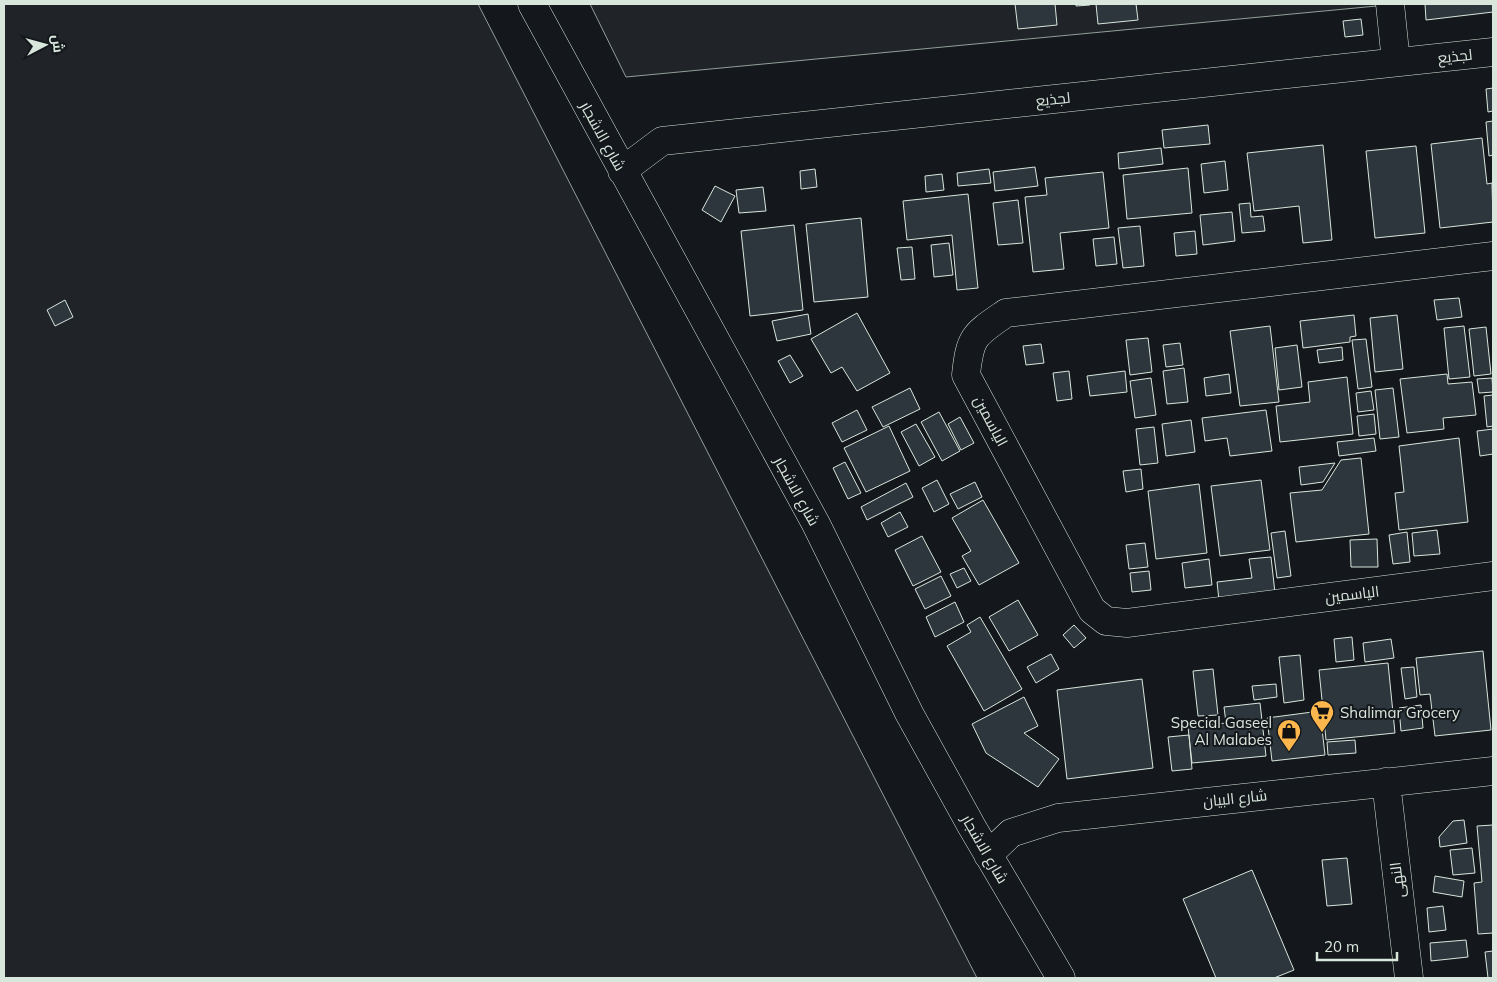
<svg xmlns="http://www.w3.org/2000/svg" width="1497" height="982" font-family="Mulish,Cairo,sans-serif">
  <style>
    .green { fill: #202428; stroke: #939e99 }
    .building { fill: #2c363c; stroke: #d8e6dc }
    .lines { fill: none; stroke-linecap: round; stroke-linejoin: round }
    .minor-casing { stroke: #d8e6dc; stroke-width: 29 }
    .minor { stroke: #14181c; stroke-width: 28 }
    .labels { text-anchor: middle; dominant-baseline: central; stroke-width: 4; stroke-linejoin: round; paint-order: stroke }
    .street-label { font-size: 15px; fill: #d8e6dc; stroke: #14181c }
    .poi-label { font-size: 15px; fill: #d8e6dc; stroke: #14181c; text-anchor: start }
  </style>
  <rect width="100%" height="100%" fill="#14181c"/>
  <path class="green" d="M 4,4 L 478,4 L 977,978 L 4,978 Z
    M 590,4 L 1398,4 L 626,77 Z"/>
  <path class="building" d="M 1015,4 L 1055,4 L 1057,25 L 1018,29 Z
    M 1076,4 L 1090,4 L 1090,5 L 1076,6 Z
    M 1096,4 L 1136,4 L 1138,20 L 1098,24 Z
    M 1425,4 L 1493,4 L 1493,12 L 1426,20 Z
    M 1361,19 L 1363,35 L 1345,37 L 1343,21 Z
    M 1493,88 L 1493,111 L 1488,112 L 1486,89 Z
    M 1493,121 L 1493,155 L 1489,156 L 1486,122 Z
    M 1208,125 L 1210,144 L 1164,148 L 1162,130 Z
    M 1482,138 L 1487,184 L 1492,183 L 1493,222 L 1440,228 L 1431,144 Z
    M 1323,145 L 1332,240 L 1303,243 L 1299,206 L 1254,211 L 1247,153 Z
    M 1416,146 L 1425,233 L 1375,238 L 1366,151 Z
    M 1161,148 L 1163,164 L 1119,169 L 1118,153 Z
    M 1225,161 L 1228,190 L 1204,193 L 1201,164 Z
    M 1035,167 L 1038,186 L 995,191 L 993,172 Z
    M 1188,168 L 1192,213 L 1127,219 L 1123,175 Z
    M 815,169 L 817,187 L 801,189 L 800,171 Z
    M 989,169 L 991,183 L 958,186 L 957,173 Z
    M 1103,172 L 1109,228 L 1060,233 L 1064,269 L 1033,272 L 1025,197 L 1047,195 L 1045,178 Z
    M 942,174 L 944,190 L 926,192 L 925,176 Z
    M 715,186 L 735,196 L 721,222 L 702,210 Z
    M 763,187 L 766,211 L 739,213 L 736,190 Z
    M 968,194 L 978,288 L 957,290 L 952,235 L 907,240 L 903,201 Z
    M 1018,200 L 1023,243 L 998,245 L 993,203 Z
    M 1250,203 L 1251,217 L 1263,216 L 1265,231 L 1242,233 L 1239,204 Z
    M 1232,212 L 1235,241 L 1203,245 L 1200,215 Z
    M 861,218 L 868,297 L 814,302 L 806,224 Z
    M 794,225 L 803,310 L 750,316 L 741,231 Z
    M 1140,226 L 1144,266 L 1123,268 L 1118,228 Z
    M 1195,231 L 1197,254 L 1176,256 L 1174,233 Z
    M 1114,237 L 1117,264 L 1096,266 L 1093,239 Z
    M 949,243 L 953,275 L 934,277 L 931,245 Z
    M 912,247 L 915,279 L 901,280 L 897,248 Z
    M 1459,298 L 1462,317 L 1437,320 L 1434,300 Z
    M 65,300 L 73,317 L 55,326 L 47,310 Z
    M 857,313 L 890,373 L 857,391 L 842,367 L 831,373 L 811,339 Z
    M 808,314 L 811,334 L 777,341 L 772,321 Z
    M 1354,315 L 1356,336 L 1350,337 L 1350,342 L 1303,348 L 1300,321 Z
    M 1397,315 L 1403,369 L 1375,372 L 1370,318 Z
    M 1270,326 L 1279,402 L 1240,406 L 1230,331 Z
    M 1464,326 L 1470,377 L 1449,379 L 1444,328 Z
    M 1486,327 L 1491,374 L 1474,376 L 1469,329 Z
    M 1148,338 L 1152,372 L 1130,375 L 1126,340 Z
    M 1366,339 L 1372,387 L 1358,389 L 1352,340 Z
    M 1180,343 L 1183,365 L 1166,367 L 1163,345 Z
    M 1041,344 L 1044,363 L 1026,365 L 1023,346 Z
    M 1297,345 L 1302,387 L 1279,390 L 1275,348 Z
    M 1342,347 L 1343,360 L 1319,363 L 1317,350 Z
    M 790,355 L 803,376 L 790,383 L 778,361 Z
    M 1184,368 L 1188,402 L 1167,404 L 1163,371 Z
    M 1069,371 L 1072,399 L 1057,401 L 1053,373 Z
    M 1125,371 L 1127,392 L 1090,396 L 1087,376 Z
    M 1229,374 L 1231,393 L 1206,396 L 1204,378 Z
    M 1447,374 L 1448,384 L 1472,382 L 1476,415 L 1443,418 L 1444,429 L 1407,433 L 1400,379 Z
    M 1347,377 L 1353,434 L 1280,442 L 1276,406 L 1310,402 L 1308,382 Z
    M 1151,378 L 1156,415 L 1135,418 L 1130,381 Z
    M 1492,378 L 1493,392 L 1479,393 L 1477,379 Z
    M 910,388 L 920,409 L 883,427 L 872,407 Z
    M 1393,388 L 1399,437 L 1380,439 L 1375,390 Z
    M 1371,391 L 1374,410 L 1358,412 L 1356,393 Z
    M 1493,395 L 1493,426 L 1487,427 L 1484,396 Z
    M 857,410 L 867,430 L 842,442 L 832,423 Z
    M 1266,410 L 1272,451 L 1230,456 L 1227,438 L 1205,441 L 1202,418 Z
    M 939,412 L 960,451 L 942,461 L 921,422 Z
    M 1374,414 L 1376,434 L 1359,436 L 1357,416 Z
    M 960,417 L 974,443 L 961,450 L 948,424 Z
    M 1191,420 L 1195,452 L 1166,456 L 1162,424 Z
    M 916,424 L 935,457 L 919,466 L 901,432 Z
    M 889,426 L 910,471 L 866,492 L 844,448 Z
    M 1154,427 L 1158,463 L 1140,465 L 1136,429 Z
    M 1493,429 L 1493,454 L 1480,456 L 1477,431 Z
    M 1374,438 L 1376,451 L 1339,456 L 1337,442 Z
    M 1459,438 L 1468,522 L 1399,530 L 1395,493 L 1404,492 L 1399,446 Z
    M 1361,458 L 1369,534 L 1296,542 L 1290,493 L 1322,490 L 1341,460 Z
    M 845,462 L 861,493 L 848,499 L 833,468 Z
    M 1335,463 L 1323,482 L 1301,485 L 1299,467 Z
    M 1141,469 L 1143,489 L 1126,492 L 1123,471 Z
    M 937,480 L 949,504 L 934,512 L 922,488 Z
    M 1261,480 L 1270,550 L 1220,556 L 1211,486 Z
    M 975,482 L 982,497 L 958,509 L 950,494 Z
    M 906,483 L 913,497 L 867,520 L 861,507 Z
    M 1199,484 L 1207,553 L 1156,559 L 1148,491 Z
    M 983,500 L 1019,563 L 979,585 L 962,556 L 971,551 L 952,518 Z
    M 900,512 L 908,527 L 888,537 L 881,523 Z
    M 1437,530 L 1440,554 L 1414,556 L 1412,533 Z
    M 1285,531 L 1291,576 L 1277,578 L 1271,533 Z
    M 1407,532 L 1410,562 L 1393,564 L 1389,535 Z
    M 922,536 L 941,572 L 913,586 L 895,550 Z
    M 1377,539 L 1378,567 L 1351,567 L 1350,540 Z
    M 1145,543 L 1148,567 L 1129,569 L 1126,545 Z
    M 1271,557 L 1275,593 L 1219,600 L 1217,582 L 1252,578 L 1249,559 Z
    M 1209,559 L 1212,585 L 1185,588 L 1182,563 Z
    M 964,568 L 971,581 L 957,588 L 950,574 Z
    M 1149,571 L 1151,590 L 1132,592 L 1130,573 Z
    M 941,576 L 951,596 L 925,609 L 915,589 Z
    M 1018,600 L 1038,635 L 1009,651 L 989,617 Z
    M 955,602 L 964,622 L 935,637 L 926,617 Z
    M 980,617 L 1022,689 L 984,711 L 947,646 L 971,632 L 967,625 Z
    M 1074,625 L 1086,638 L 1074,648 L 1063,635 Z
    M 1352,637 L 1354,660 L 1336,662 L 1334,639 Z
    M 1391,639 L 1394,658 L 1365,662 L 1363,643 Z
    M 1483,651 L 1491,730 L 1435,736 L 1430,694 L 1420,695 L 1416,658 Z
    M 1051,654 L 1059,669 L 1036,683 L 1027,667 Z
    M 1300,655 L 1304,700 L 1284,703 L 1279,657 Z
    M 1388,663 L 1395,733 L 1326,740 L 1319,670 Z
    M 1414,667 L 1417,697 L 1405,699 L 1401,668 Z
    M 1213,669 L 1218,715 L 1198,716 L 1193,671 Z
    M 1142,679 L 1153,768 L 1067,779 L 1057,690 Z
    M 1276,684 L 1277,697 L 1254,700 L 1252,686 Z
    M 1024,697 L 1038,726 L 1024,733 L 1059,759 L 1038,787 L 986,753 L 972,724 Z
    M 1260,703 L 1266,756 L 1192,763 L 1188,727 L 1226,723 L 1224,707 Z
    M 1421,705 L 1423,728 L 1401,731 L 1399,708 Z
    M 1320,711 L 1325,755 L 1272,761 L 1267,718 Z
    M 1189,735 L 1192,769 L 1172,771 L 1168,737 Z
    M 1355,740 L 1356,753 L 1328,755 L 1327,742 Z
    M 1464,820 L 1467,843 L 1440,847 L 1439,837 L 1453,821 Z
    M 1493,825 L 1493,933 L 1478,934 L 1474,883 L 1482,882 L 1477,826 Z
    M 1472,848 L 1475,873 L 1453,875 L 1450,850 Z
    M 1347,858 L 1352,904 L 1327,906 L 1322,860 Z
    M 1252,870 L 1294,970 L 1274,978 L 1216,978 L 1183,899 Z
    M 1435,876 L 1464,881 L 1462,897 L 1433,892 Z
    M 1443,906 L 1446,930 L 1429,932 L 1427,908 Z
    M 1466,940 L 1468,957 L 1431,961 L 1430,943 Z
    M 1493,951 L 1493,978 L 1488,978 L 1485,952 Z"/>
  <g class="lines">
    <g class="minor-casing">
      <path id="minor" d="M 532,4 L 816,524 L 909,713 L 972,827 L 1061,978
        M 1390,4 L 1396,62
        M 622,171 L 662,141 L 1493,52
        M 1493,256 L 1006,313 C 974,335 970,336 966,375 L 1092,610 L 1106,621 L 1127,623 L 1493,576
        M 1386,782 L 1409,978
        M 988,855 L 1011,833 L 1058,818 L 1493,771"/>
    </g>
    <use href="#minor" class="minor"/>
  </g>
  <defs>
    <g id="supermarket-pin" transform="scale(1.25)"><path d="M0 17L-7.5 6A9.5 9.5 0 1 1 7.5 6Z" fill="#ffb74d" stroke="#14181c"/><path d="M-6-5.5h2.5l.6 2H6L4.5 2H-2.5L-4.4-4H-6ZM-1.5 3.2a1.3 1.3 0 1 0 .1 0ZM3 3.2a1.3 1.3 0 1 0 .1 0Z" fill="#111"/></g>
    <g id="shop-pin" transform="scale(1.25)"><path d="M0 17L-7.5 6A9.5 9.5 0 1 1 7.5 6Z" fill="#ffb74d" stroke="#14181c"/><path d="M-5-2.5h2.3a2.7 3.5 0 0 1 5.4 0H5L5.5 6h-11ZM-1.5-2.5h3a1.5 2.3 0 0 0-3 0Z" fill="#111"/></g>
  </defs>
  <g fill-rule="evenodd">
    <use href="#supermarket-pin" x="1322" y="712"/>
    <use href="#shop-pin" x="1289" y="731"/>
  </g>
  <g class="labels">
    <g class="street-label">
      <text transform="translate(1455 56) rotate(-6)">لجذيع</text>
      <text transform="translate(1053 99) rotate(-6)">لجذيع</text>
      <text transform="translate(603 136) rotate(61)">شارع الاشجار</text>
      <text transform="translate(991 421) rotate(62)">الياسمين</text>
      <text transform="translate(797 491) rotate(61)">شارع الاشجار</text>
      <text transform="translate(1352 594) rotate(-7)">الياسمين</text>
      <text transform="translate(1235 798) rotate(-6)">شارع البيان</text>
      <text transform="translate(985 849) rotate(60)">شارع الاشجار</text>
      <text transform="translate(1397 880) rotate(-97)">النهى</text>
    </g>
    <g class="poi-label">
      <text x="1340" y="712">Shalimar Grocery</text>
      <text x="1272" y="722" text-anchor="end">Special Gaseel<tspan x="1272" dy="17">Al Malabes</tspan></text>
    </g>
  </g>
  <rect width="1497" height="982" fill="none" stroke="#d8e6dc" stroke-width="10"/>
  <g transform="translate(45 45) rotate(84)" stroke="#14181c" stroke-width="4" paint-order="stroke">
  <path d="M0-4L9 19L0 12L-9 19Z" fill="#d8e6dc"/>
  <text y="-8" font-size="14" font-weight="bold" text-anchor="middle" fill="#d8e6dc">ش</text>
  </g>
  <path d="M1317 952v8h80v-8" fill="none" stroke="#d8e6dc" stroke-width="2.5"/>
  <text x="1324" y="952" font-size="15" fill="#d8e6dc" stroke="#14181c" stroke-width="4" paint-order="stroke">20 m</text>
</svg>
